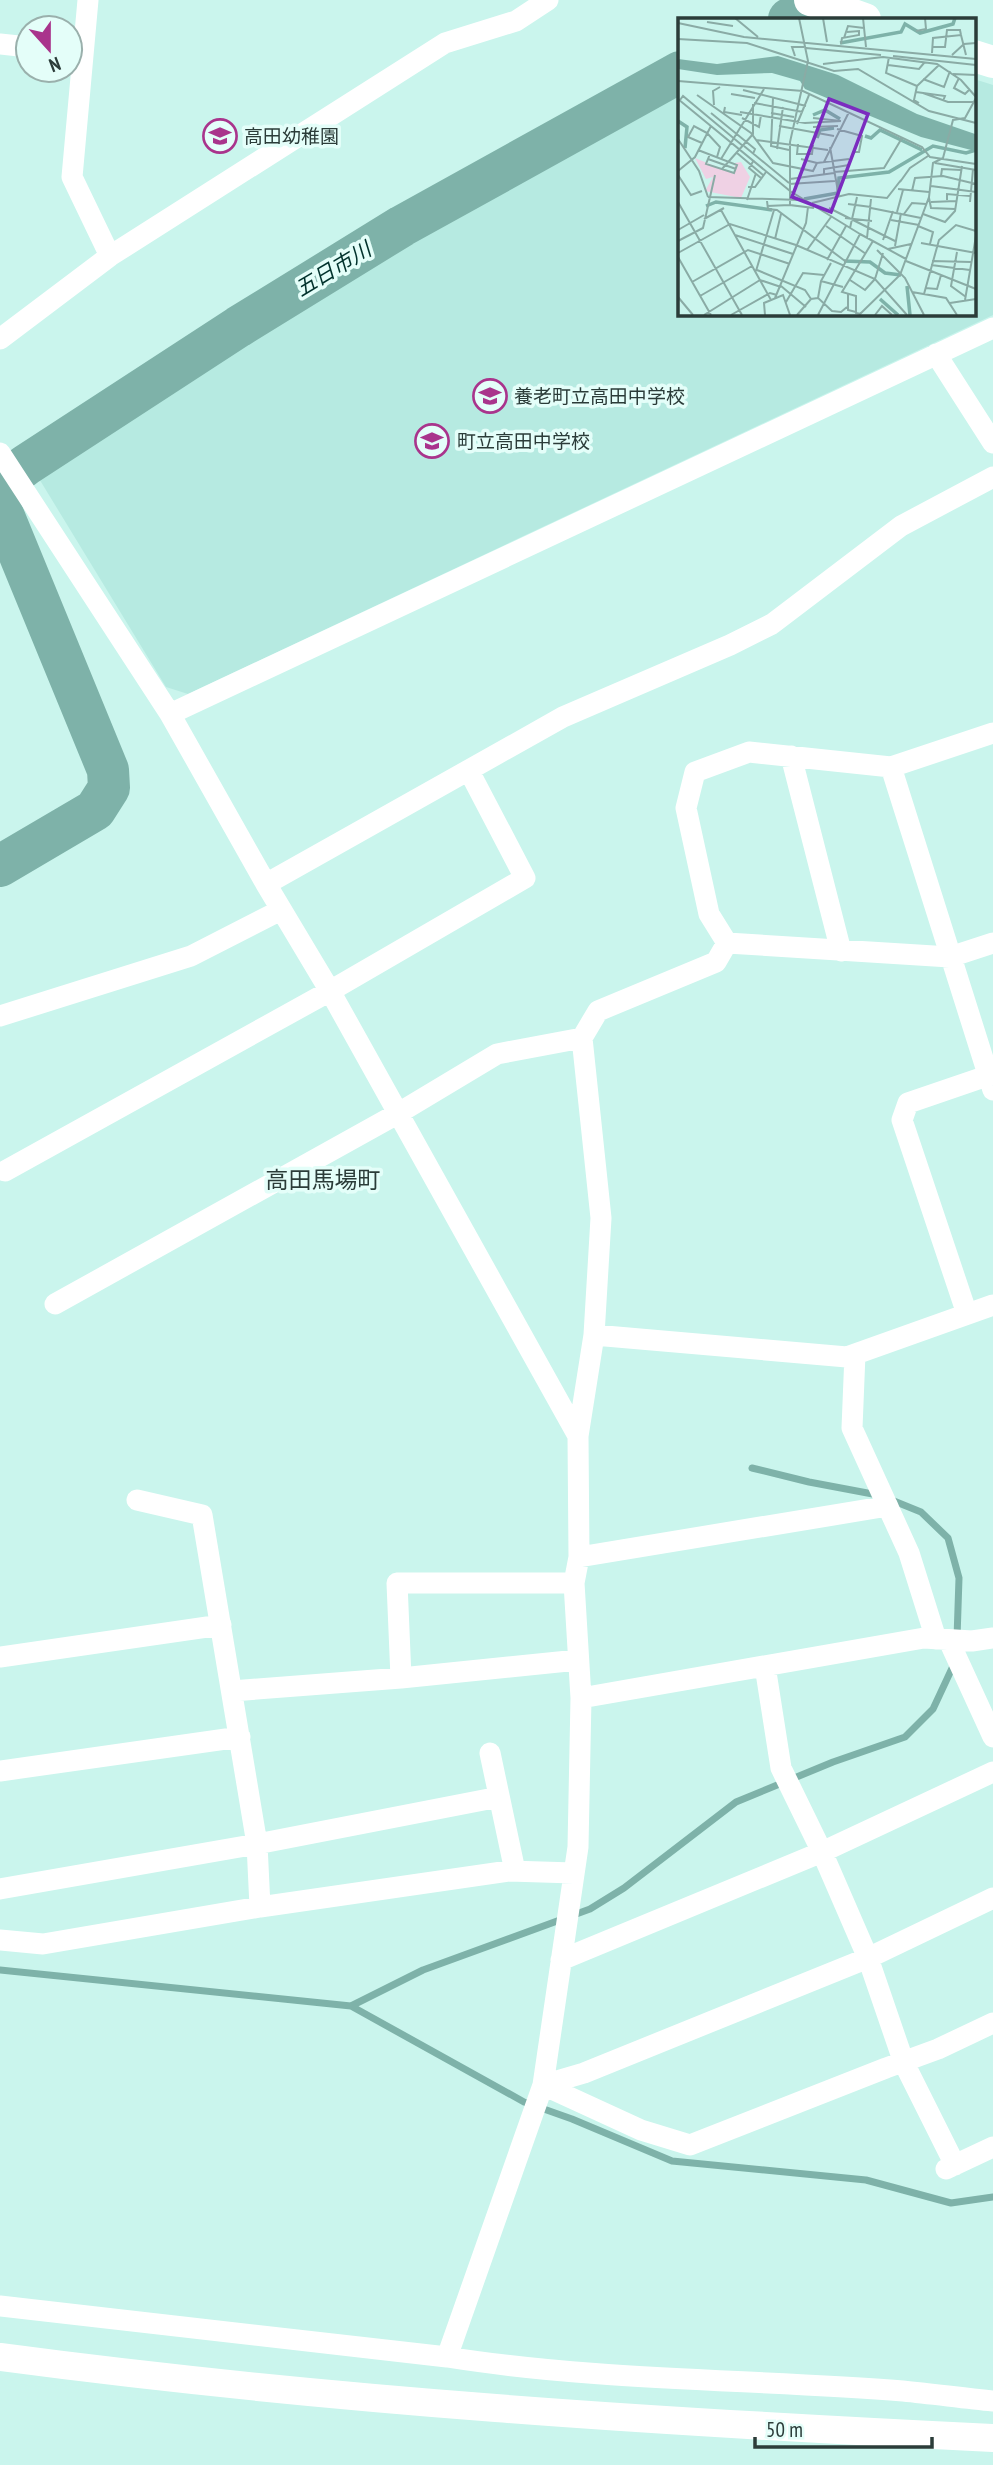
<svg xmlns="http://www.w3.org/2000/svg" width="993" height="2465" font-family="'PT Sans Narrow','Noto Sans JP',sans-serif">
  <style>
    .built { fill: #b6eae1 }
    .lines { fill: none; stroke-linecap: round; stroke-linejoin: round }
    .stream { stroke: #7eb2a9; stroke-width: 7 }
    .river { stroke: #7eb2a9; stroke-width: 42 }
    .minor { stroke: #fff; stroke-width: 21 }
    .tertiary { stroke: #fff; stroke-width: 28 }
    .secondary { stroke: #fff; stroke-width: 32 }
    .labels { text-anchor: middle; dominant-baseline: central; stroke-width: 7; stroke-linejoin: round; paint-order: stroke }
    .poi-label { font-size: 19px; fill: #2b3c39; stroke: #e4fef9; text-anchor: start }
    .water-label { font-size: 21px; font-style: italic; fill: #00322c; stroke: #e4fef9 }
    .quarter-label { font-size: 23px; fill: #2b3c39; stroke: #e4fef9 }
    .inset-river { fill: none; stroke: #7eb2a9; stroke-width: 3.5 }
    .inset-road { fill: none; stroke: #8aaba5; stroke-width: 2 }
    .view { fill: #7b2cbf; fill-opacity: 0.15; stroke: #7b2cbf; stroke-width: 3.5 }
    .inset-edge { fill: none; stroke: #2b3c39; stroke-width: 3.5 }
  </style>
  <rect width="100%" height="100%" fill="#caf5ed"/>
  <path class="built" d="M 974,79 L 993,85 L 993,315 L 188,694 L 166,687 L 38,477 L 303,302 L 680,93 L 680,313 L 974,313 Z"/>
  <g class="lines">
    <path class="stream" d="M 752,1468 L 809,1482 L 878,1495
      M 889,1499 L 921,1512 L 948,1538 L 959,1578 L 957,1638
      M 0,1970 L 351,2006 L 524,2102 L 572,2119 L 672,2161 L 866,2180 L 951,2203 L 993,2197
      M 351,2006 L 423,1970 L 590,1909 L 624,1888 L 736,1802 L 833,1762 L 905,1737 L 933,1709 L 954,1664"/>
    <path class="river" d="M 789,19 L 822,0
      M 0,488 L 2,483 L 26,465 L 238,327 L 402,226 L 680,72
      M 0,507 L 108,770 L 109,788 L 95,810 L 0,866"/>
    <path class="minor" d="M 88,0 L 72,177 L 110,256
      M 0,44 L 28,47
      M 0,339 L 110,256 L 445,43 L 516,21 L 548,0
      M 936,354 L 993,443
      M 0,453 L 170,714 L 266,884 L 330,991 L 578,1436
      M 170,714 L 993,328
      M 791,756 L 841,951
      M 891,767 L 993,1090
      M 266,884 L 563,717 L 730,645 L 772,624 L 901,526 L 993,477
      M 727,943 L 709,914 L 686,808 L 695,772 L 749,752 L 891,767 L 993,733
      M 0,1016 L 191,956 L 281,910
      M 5,1171 L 330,991 L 525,878 L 469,771
      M 55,1304 L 397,1114 L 497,1054 L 582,1038
      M 967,1314 L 902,1120 L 908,1103 L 993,1074
      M 594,1335 L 847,1357 L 993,1305
      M 855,1354 L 852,1428 L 909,1553 L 936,1639
      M 137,1500 L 202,1515 L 257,1844 L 260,1907
      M 579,1557 L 888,1506
      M 949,1641 L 993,1737
      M 0,1657 L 221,1625
      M 765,1666 L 781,1768 L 822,1852 L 868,1958 L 904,2063 L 955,2165
      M 401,1678 L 397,1583 L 574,1583
      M 232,1691 L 401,1678 L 578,1660
      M 581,1698 L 924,1638 L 972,1641 L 993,1638
      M 490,1753 L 515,1871
      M 0,1771 L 240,1737
      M 0,1889 L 257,1844 L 499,1797
      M 0,1940 L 43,1944 L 260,1907 L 509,1871 L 574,1873
      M 561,1960 L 822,1852 L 993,1772
      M 543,2085 L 584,2073 L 868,1958 L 993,1898
      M 543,2085 L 641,2130 L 690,2145 L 886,2068 L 938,2049 L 993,2023
      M 946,2169 L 993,2147
      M 0,2306 L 447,2357 C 598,2381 751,2379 903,2391 C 933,2394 963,2398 993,2401
      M 447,2357 L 543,2085 L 578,1847 L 581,1698 L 574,1583 L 579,1557 L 578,1436 L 594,1335 L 601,1218 L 582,1038 L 598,1011 L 716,962 L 727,943 L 950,957 L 993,943"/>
    <path class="tertiary" d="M 0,2357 C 330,2401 661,2422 993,2438"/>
    <path class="secondary" d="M 810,0 L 865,19
      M 974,56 L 993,62"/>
  </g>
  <defs>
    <g id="school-ring" transform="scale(1.75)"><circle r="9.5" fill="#e4fef9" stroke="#a9348c" stroke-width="1.5"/><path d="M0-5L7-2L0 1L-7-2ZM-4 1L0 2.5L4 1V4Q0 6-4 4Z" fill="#a9348c"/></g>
  </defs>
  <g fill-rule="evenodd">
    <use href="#school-ring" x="220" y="136"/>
    <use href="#school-ring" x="490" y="396"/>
    <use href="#school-ring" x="432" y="441"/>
  </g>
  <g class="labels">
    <g class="poi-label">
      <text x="244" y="136">高田幼稚園</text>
      <text x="514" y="396">養老町立高田中学校</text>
      <text x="457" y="441">町立高田中学校</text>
    </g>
    <g class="water-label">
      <text transform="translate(333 269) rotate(-31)">五日市川</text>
    </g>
    <g class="quarter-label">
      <text x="323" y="1179">高田馬場町</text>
    </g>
  </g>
  <g transform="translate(678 18)">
    <rect width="298" height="298" fill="#caf5ed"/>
    <path d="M 17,140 L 56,156 L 57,145 L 63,144 L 72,159 L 63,180 L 27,173 L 35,159 L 28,161 Z" fill="#efd1e4"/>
    <path d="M 100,38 L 160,57 L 239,96 L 297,116 L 297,133 L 243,119 L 127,71 L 122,63 L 94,55 L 39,57 L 0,51 L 0,41 L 39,46 Z" fill="#7eb2a9"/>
    <path class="inset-river" d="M 162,25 L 223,14 L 227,6 L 242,15 L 275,6 L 277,0M 135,97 L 147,92 L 162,101M 0,103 L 9,109 L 7,130M 187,118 L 193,120 L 202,112 L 244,132M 139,120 L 142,112 L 156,110M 126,181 L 160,175 L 161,160 L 211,154 L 255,128 L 288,135 L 298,132M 28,188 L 38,184 L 94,192M 166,243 L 192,244 L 207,255 L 223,257M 229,268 L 232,297M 202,281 L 220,297"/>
    <path class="inset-road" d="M 57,0 L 80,19M 121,0 L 130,43 L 112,124 L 112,173 L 182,216 L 140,297M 145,0 L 149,24M 185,0 L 188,29M 29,4 L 55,8M 0,5 L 66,19 L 298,41M 238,13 L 248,11 L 247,0M 166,20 L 170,8 L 186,10M 0,21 L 69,25 L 156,53 L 180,51 L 251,93 L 298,105M 163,26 L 164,20 L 181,17 L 181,13 L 169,14M 254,29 L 267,29 L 269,12 L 282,12 L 283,17M 128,30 L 203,37M 254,35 L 255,20 L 283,17 L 288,37M 274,37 L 286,26 L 298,25M 117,38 L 114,29 L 126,29M 215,38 L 298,47M 211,39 L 208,55 L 239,68M 145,46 L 205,39 L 259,46 L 283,62 L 298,79M 210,47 L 241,51 L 246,45M 275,56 L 298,57M 281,60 L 276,70 L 287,76 L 291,72M 245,61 L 266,69 L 272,53M 0,63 L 125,73 L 244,129 L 252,139 L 298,146M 65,72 L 128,88M 238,74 L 267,78 L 265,83M 245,75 L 270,84 L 295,84M 53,76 L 77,80M 19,77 L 73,115 L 95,145 L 135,153 L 139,145M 95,80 L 93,128 L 111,132M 0,81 L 112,173 L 112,187 L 136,190M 2,82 L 5,78 L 65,128M 76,85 L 125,94M 241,85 L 236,82 L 239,68 L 261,47M 36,87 L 35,73 L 42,69M 47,89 L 46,94 L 64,97M 62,94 L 127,105 L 163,103M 33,95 L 77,131 L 75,136M 93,95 L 116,99M 64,100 L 81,109 L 83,97M 135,100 L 163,103M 119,106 L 131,77M 101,108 L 156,118M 135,109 L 160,108M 159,111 L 184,118 L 181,134 L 177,134M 29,115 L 42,129 L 39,139M 0,121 L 21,153 L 30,179M 78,122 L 150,132M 24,125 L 10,119 L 16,108 L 29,115M 120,126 L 119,136 L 134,136 L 135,127M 66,128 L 111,165M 152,129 L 161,179M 99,131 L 105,89M 20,132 L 59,147 L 56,155 L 28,146 L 32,136M 59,135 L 85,157M 30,141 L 58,151M 43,141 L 86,71M 123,141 L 139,145 L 171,141M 76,142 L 71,150 L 83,160M 146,144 L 171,94M 257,145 L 298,152M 44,151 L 75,116 L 75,86M 0,153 L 17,139 L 33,108M 156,154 L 206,150 L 224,120M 146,156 L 146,151 L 171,147M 0,157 L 13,177 L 24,173M 263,158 L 264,151 L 283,152M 112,161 L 156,155M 222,164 L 232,150 L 250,138M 111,166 L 157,163M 253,168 L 298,174M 70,169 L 77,169 L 88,154M 220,171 L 251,174M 234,173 L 237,160 L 265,158 L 298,166M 30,179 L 122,182M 251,180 L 253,190 L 277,191M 69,182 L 78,155M 269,182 L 269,176 L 292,178M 89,183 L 90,191 L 99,192 L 167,243M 0,184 L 64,297M 253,184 L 278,183M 292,184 L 295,151M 134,185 L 171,176 L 209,180 L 223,162M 170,186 L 193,189M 89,188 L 112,187M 151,190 L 217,223M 193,190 L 243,200M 43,192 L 93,282M 219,194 L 225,172M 226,196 L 234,185 L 248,186M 245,196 L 267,204 L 277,193 L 284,148M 167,200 L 194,203M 26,201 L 46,190M 213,202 L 241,207M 148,208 L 188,236M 240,208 L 255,214 L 252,226M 172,210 L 179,179M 0,212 L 26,197M 182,216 L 228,241M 57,217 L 115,236M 189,220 L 193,181M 97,221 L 103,196M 205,222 L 215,193M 0,223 L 25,210 L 37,157M 243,225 L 298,235M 217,228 L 223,195M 210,231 L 233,226M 129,232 L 153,199M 199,232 L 227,260 L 246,297M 279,234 L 273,268 L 288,279M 0,235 L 52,206 L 118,227 L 197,261 L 229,297M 0,239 L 33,297M 149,242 L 168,208M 228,243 L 298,271M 254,243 L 293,244M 153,245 L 143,263 L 140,280 L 154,293 L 163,294 L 169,289M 253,247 L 292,252M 79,252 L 127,272 L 133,281M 78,253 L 96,192M 197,261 L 205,235M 172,262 L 187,272 L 197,261M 143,263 L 165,269M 14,264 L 70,232 L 112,246M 103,268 L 128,289M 247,270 L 259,271 L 263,257M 234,274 L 268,280 L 279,297M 170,276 L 170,292 L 178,294M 246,276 L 261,222 L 278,207 L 298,213M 22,278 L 74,248M 0,279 L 15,297M 97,280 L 128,205 L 130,189M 287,282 L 298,218M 108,284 L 125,255 L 146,257M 272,285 L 298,281M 183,296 L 178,295 L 178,278 L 164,274 L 195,223M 26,297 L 82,262 L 103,269M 53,297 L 92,275 L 99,277M 87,297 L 86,285 L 105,277 L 112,297M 119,297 L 133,281 L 140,280M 181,297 L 222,257 L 251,179 L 255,145 L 265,140 L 275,102 L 287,100 L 298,80M 197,297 L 204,288 L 214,297"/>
    <path class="view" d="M 151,81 L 190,96 L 153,194 L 114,179 Z"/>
    <rect width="298" height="298" class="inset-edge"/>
  </g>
  <g transform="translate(49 49) rotate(159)"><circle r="33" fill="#e4fef9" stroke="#9ab0ac" stroke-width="2"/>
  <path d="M0-5L12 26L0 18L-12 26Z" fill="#a9348c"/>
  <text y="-10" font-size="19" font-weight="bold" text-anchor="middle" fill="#2b3c39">N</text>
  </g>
  <path d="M755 2437v10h177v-10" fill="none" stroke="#2b3c39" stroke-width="3.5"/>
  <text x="766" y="2437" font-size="21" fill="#2b3c39" stroke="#e4fef9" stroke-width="5" paint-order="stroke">50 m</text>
</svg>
